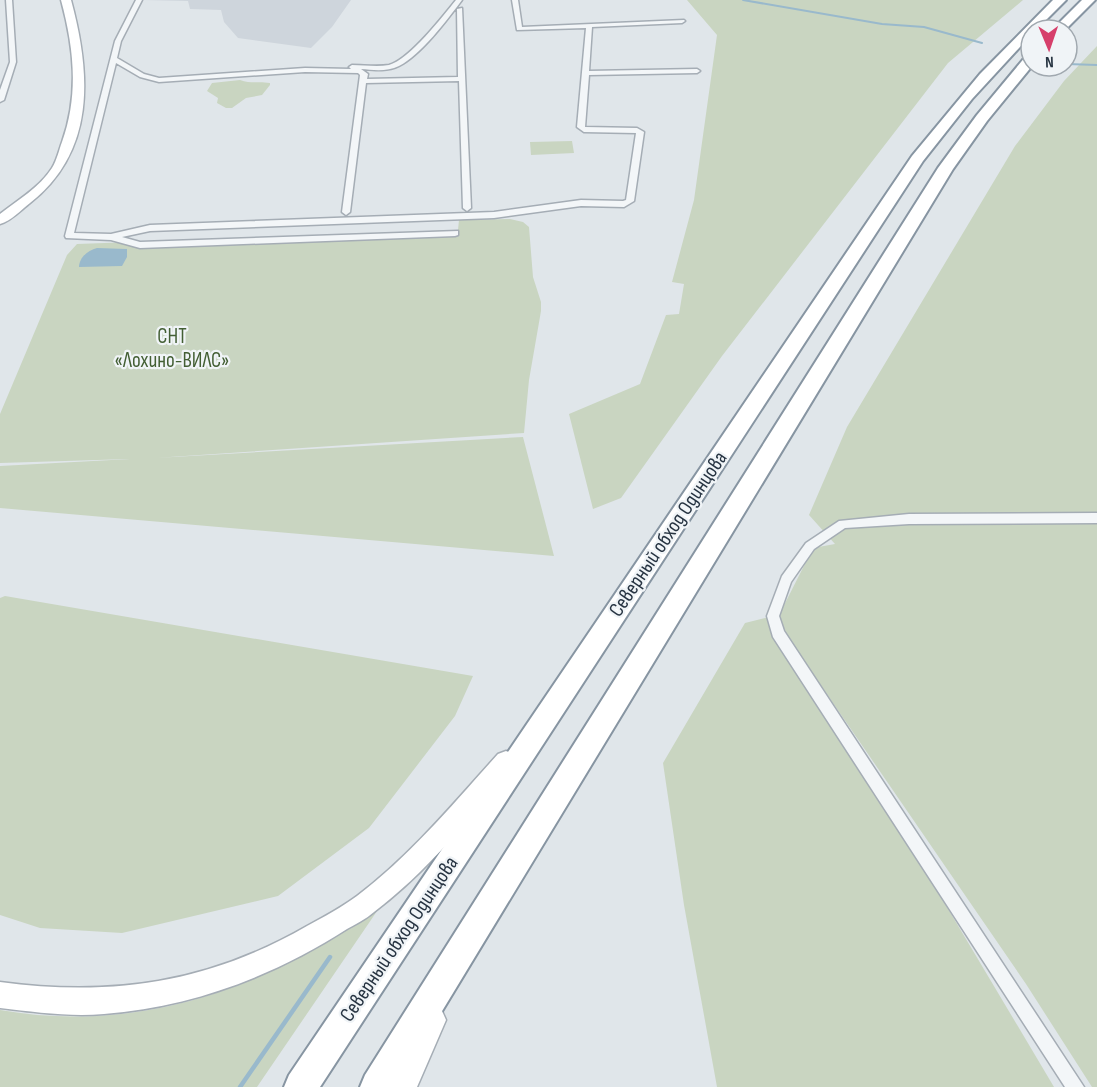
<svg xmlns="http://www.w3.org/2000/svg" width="1097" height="1087" font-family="'Sofia Sans Condensed',sans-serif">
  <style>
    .built { fill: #ced5dc }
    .green { fill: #c9d5c1 }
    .water { fill: #99b9cc }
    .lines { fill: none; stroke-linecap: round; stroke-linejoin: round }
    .stream-far1 { stroke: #99b9cc; stroke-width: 2 }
    .stream { stroke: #99b9cc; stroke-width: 4.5 }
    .street-casing { stroke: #a5adb5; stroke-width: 3 }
    .secondary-casing { stroke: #a5adb5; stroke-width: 3 }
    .highway-casing { stroke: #8795a2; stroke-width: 4 }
    .street { fill: #f3f6f8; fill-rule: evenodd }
    .secondary { fill: #fff; fill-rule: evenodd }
    .highway { fill: #fff; fill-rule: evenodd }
    .labels { text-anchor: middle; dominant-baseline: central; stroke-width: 4.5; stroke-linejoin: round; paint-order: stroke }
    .park-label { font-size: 21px; fill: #435f34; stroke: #f0f4f7 }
    .street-label { font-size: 21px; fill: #283543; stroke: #f0f4f7 }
  </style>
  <rect width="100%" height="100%" fill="#e0e6ea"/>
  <path class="built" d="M 144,0 L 351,0 L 332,27 L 311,48 L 238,38 L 224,22 L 221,10 L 190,9 L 188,1 Z"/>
  <path class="green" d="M 687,0 L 1023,0 L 948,63 L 722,356 L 621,498 L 593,509 L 569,414 L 640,384 L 666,315 L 679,314 L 684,284 L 672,282 L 694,200 L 717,35 Z
    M 1097,46 L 1097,1087 L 1092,1087 L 1026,984 L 778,623 L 1054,1087 L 717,1087 L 684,905 L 663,763 L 745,623 L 773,616 L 776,621 L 813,548 L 835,544 L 809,515 L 847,427 L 1015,146 L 1064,81 Z
    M 240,80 C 251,84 259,81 270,83 L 270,85 L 262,95 L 246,98 L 232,108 L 226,108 L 217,103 L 218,98 L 207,91 L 212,83 Z
    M 572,141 L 574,153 L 531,155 L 530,142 Z
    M 510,219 L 523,222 L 529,227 L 533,277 L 541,302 L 541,311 L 529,380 L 524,433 L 155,458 L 523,437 L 554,556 L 0,508 L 0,466 L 130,459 L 0,463 L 0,414 L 67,255 L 77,244 L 458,230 L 459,220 Z
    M 5,596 L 473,676 L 455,716 L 369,828 L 278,896 L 122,933 L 40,928 L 0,915 L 0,598 Z
    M 388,895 L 257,1087 L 0,1087 L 0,1010 C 141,1035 281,986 388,895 Z"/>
  <path class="water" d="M 97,248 L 127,249 L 127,257 L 122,266 L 79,267 C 79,258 88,250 97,248 Z"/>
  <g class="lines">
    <path class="stream-far1" d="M 743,0 L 882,24 L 924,27 L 982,43
      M 1067,64 L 1097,65"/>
    <path class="stream" d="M 240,1087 L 330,957"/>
    <g class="street-casing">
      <path id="street" d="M 6,0 L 12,0 L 16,62 L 4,100 L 0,102 L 0,90 L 10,62 Z
        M 136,0 L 142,0 L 121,41 L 117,58 L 144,74 L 159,78 L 305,68 L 351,69 L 349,67 L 352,65 C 364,65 377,67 389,65 C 409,60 443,16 456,0 L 462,0 C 447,20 421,55 399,66 C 387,72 373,70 361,69 L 368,74 L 367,79 L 458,77 L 457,9 L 462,8 L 471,208 L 467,211 L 463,208 L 459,81 L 366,83 L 350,212 L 346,215 L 342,212 L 360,75 L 358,73 L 305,72 L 159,82 L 140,77 L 116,63 L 74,233 L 111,234 L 150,225 L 494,212 L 581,200 L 623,201 L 626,200 L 636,133 L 584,132 L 577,127 L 586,28 L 517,30 L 512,0 L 518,0 L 522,27 L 684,20 L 685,21 L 682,23 L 592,27 L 589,71 L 697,69 L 700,71 L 697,73 L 589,75 L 585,127 L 637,128 L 644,132 L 634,201 L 624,207 L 581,206 L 494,218 L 150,231 L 122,237 L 140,242 L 458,231 L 458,235 L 455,236 L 140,248 L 111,240 L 66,238 L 65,236 L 115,41 Z
        M 1097,513 L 1097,523 L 909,524 L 845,528 L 814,549 L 791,582 L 779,616 L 784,631 L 1084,1087 L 1065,1087 L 773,637 L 767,616 L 782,576 L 806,543 L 839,521 L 909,514 Z"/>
    </g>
    <g class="secondary-casing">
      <path id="secondary" d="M 61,0 L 71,0 C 91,74 96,151 30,203 C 21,210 11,221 0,224 L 0,214 C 18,200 40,187 52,168 C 57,160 59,150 62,142 C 79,94 74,48 61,0 Z
        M 506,751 L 514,754 L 517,761 L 514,768 C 470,818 427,872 374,912 C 366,919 356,924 347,929 C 274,976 192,1007 104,1014 C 69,1017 35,1012 0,1008 L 0,982 C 112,997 208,983 307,926 C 324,917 342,907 357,896 C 410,856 454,803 498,754 Z
        M 433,1007 L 442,1011 L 446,1020 L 417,1087 L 390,1087 L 424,1011 Z"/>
    </g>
    <g class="highway-casing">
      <path id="highway" d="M 1053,0 L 1066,0 L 1036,30 L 1031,30 L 1031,35 L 972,99 L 923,161 L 320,1087 L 284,1087 L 289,1075 L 912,156 L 980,74 Z
        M 1082,0 L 1095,0 L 1065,30 L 1052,30 Z
        M 1031,55 L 1032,66 L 987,121 L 953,169 L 396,1087 L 360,1087 L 365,1075 L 938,168 L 977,115 L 1026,56 Z"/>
    </g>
    <use href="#street" class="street"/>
    <use href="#secondary" class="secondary"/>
    <use href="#highway" class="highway"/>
  </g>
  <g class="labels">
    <g class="park-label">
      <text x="172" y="336">СНТ<tspan x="172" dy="24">«Лохино-ВИЛС»</tspan></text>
    </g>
    <g class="street-label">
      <text transform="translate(668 534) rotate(-56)">Северный обход Одинцова</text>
      <text transform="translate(399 939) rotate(-56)">Северный обход Одинцова</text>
    </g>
  </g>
  <g transform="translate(1049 48) rotate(178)"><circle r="28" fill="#f0f4f7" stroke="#a0a8af" stroke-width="1.5"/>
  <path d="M0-4.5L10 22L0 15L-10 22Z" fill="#d63f6b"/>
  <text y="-9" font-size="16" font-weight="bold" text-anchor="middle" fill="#283543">N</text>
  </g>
</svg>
